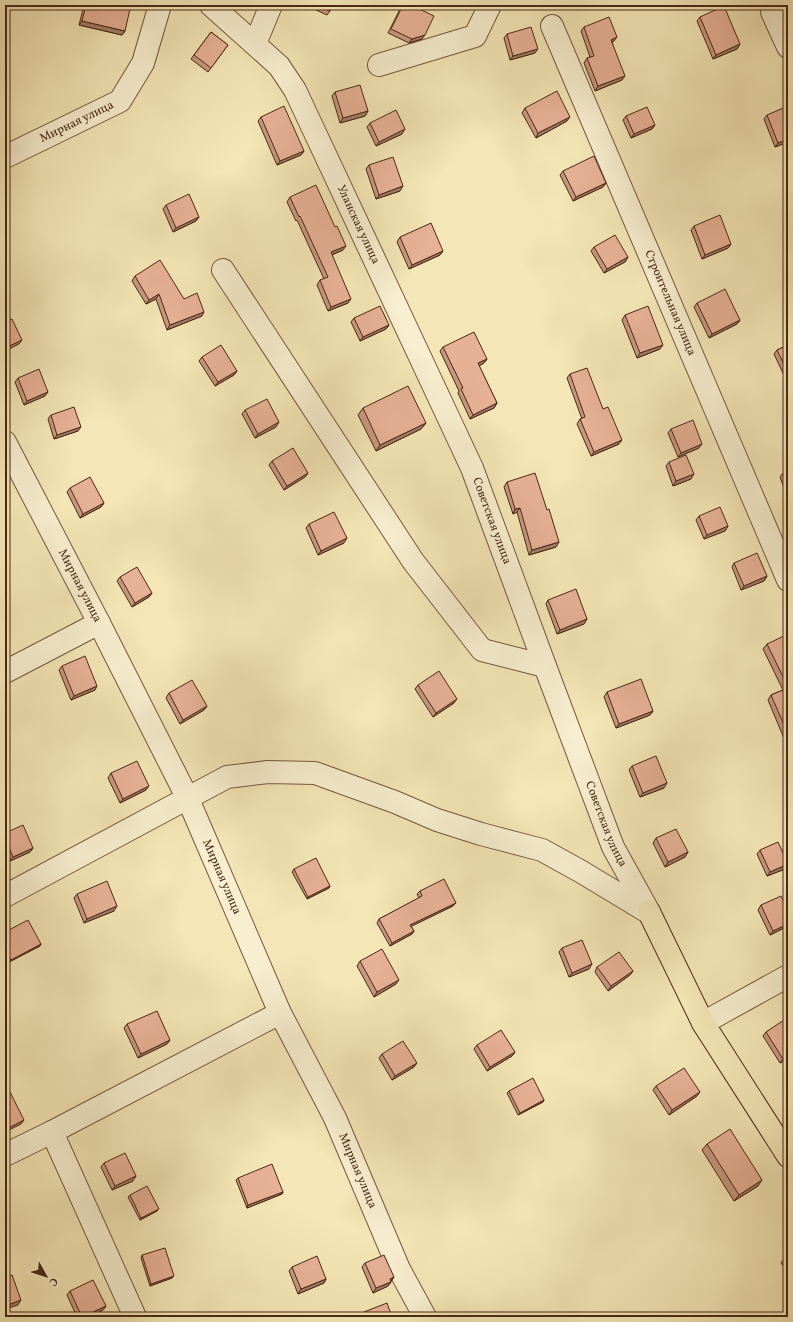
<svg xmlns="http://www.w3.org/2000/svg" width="793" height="1322" font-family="Vollkorn,serif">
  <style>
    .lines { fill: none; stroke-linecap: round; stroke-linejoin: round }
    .minor-casing { stroke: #74583d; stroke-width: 24 }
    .major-casing { stroke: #4a2815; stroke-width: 24 }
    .minor { stroke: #f8efd0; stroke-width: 22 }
    .major { stroke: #f4e6b6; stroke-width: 22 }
    .wall { fill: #c79881; stroke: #4a2815 }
    .shaded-wall { fill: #a27c69; stroke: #4a2815 }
    .building { fill: #e7b196; stroke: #4a2815 }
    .labels { text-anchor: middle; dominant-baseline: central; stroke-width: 3.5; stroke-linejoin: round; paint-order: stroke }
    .street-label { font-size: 12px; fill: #4a2815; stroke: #f8efd0 }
  </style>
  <rect width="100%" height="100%" fill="#f4e6b6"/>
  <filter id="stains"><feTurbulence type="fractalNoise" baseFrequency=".005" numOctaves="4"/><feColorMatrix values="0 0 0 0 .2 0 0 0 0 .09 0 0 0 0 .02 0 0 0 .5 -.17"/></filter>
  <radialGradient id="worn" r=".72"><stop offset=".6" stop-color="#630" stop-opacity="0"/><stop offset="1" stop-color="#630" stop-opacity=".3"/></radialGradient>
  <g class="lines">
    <g class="minor-casing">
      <g id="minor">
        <path id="s1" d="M 211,5 L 279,66 L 295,90 L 472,468 L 545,666 L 613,847 L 649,912"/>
        <path d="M 772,12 L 788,47"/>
        <path id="s2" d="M 552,26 L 788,580"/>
        <path d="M 255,44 L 271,5"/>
        <path d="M 379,65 L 475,36 L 490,5"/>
        <path id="s3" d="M 5,157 L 120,101 L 143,63 L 160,5"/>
        <path d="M 223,270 L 413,561 L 482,650 L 545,666"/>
        <path id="s4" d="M 5,442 L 99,623 L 188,799 L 280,1013 L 335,1118 L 399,1269 L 425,1317"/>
        <path d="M 5,672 L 99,623"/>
        <path d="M 5,896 L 227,777 L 268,772 L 315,773 L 395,802 L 437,820 L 481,834 L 542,850 L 580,871 L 648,912"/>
        <path d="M 703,1023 L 788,976"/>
        <path d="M 52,1132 L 135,1317"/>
        <path d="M 5,1155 L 52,1132 L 280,1013"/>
      </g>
    </g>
    <g class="major-casing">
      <path id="major" d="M 649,912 L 703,1023 L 788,1156"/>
    </g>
    <use href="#minor" class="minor"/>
    <use href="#major" class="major"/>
  </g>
  <path class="wall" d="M 84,5 L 112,5 L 125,31 L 122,35 L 79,25 Z
    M 305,5 L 333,5 L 330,11 L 327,15 Z
    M 402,5 L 411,5 L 422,39 L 409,43 L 388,33 Z
    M 700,17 L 740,44 L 737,49 L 713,59 L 697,21 Z
    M 584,27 L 614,41 L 612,42 L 622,80 L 595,91 L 584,63 L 587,58 L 590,57 L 581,31 Z
    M 211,32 L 228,45 L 208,72 L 191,59 Z
    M 507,34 L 535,53 L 510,60 L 504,38 Z
    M 335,92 L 368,111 L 365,116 L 340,123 L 332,96 Z
    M 525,108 L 567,121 L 536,138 L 522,113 Z
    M 767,115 L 788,142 L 775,147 L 764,119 Z
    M 626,116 L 655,125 L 652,129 L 631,138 L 623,120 Z
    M 261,117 L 304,151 L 301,155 L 277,165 L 258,121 Z
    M 370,123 L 402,134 L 376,146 L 367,127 Z
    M 369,165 L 400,191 L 376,199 L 366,169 Z
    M 563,171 L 606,183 L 603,187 L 573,201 L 560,175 Z
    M 290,197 L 343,250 L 332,255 L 348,303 L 328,311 L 317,285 L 320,280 L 324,279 L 297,220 L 296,221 L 287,202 Z
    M 166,205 L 199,217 L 196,221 L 173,232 L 163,209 Z
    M 694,226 L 731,244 L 728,248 L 702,259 L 691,230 Z
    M 400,237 L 443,251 L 440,255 L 409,269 L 397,242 Z
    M 594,247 L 628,257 L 625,262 L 604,273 L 591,251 Z
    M 135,276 L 184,299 L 202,316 L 167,330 L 156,299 L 146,304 L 132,281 Z
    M 697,303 L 740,320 L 737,324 L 709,338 L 694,307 Z
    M 625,315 L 660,349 L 637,358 L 622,320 Z
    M 354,318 L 389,325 L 386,329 L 360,341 L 351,322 Z
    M 788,345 L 788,384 L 774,354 L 777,350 Z
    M 443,347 L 487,359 L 484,363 L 479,366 L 497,403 L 494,408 L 470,419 L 458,393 L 459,391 L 440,351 Z
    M 202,357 L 237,371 L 234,375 L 215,386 L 199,361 Z
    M 570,374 L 603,409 L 619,444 L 591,456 L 577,424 L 580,419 L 582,419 L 567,378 Z
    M 18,378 L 45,396 L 24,405 L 15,382 Z
    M 363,408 L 426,423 L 421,429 L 376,451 L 358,415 Z
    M 245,410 L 276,427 L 255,438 L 242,414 Z
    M 51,415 L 78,431 L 54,439 L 48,419 Z
    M 671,429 L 699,448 L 678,457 L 668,433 Z
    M 272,461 L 308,473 L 305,477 L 284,490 L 269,465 Z
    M 669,462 L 691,479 L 673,486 L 666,466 Z
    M 788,471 L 788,499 L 780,477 L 783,473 Z
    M 507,482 L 556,547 L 529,555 L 517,512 L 513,514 L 504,487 Z
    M 70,488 L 104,503 L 101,507 L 80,518 L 67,492 Z
    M 699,516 L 728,526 L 725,531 L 704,539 L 696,520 Z
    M 309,524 L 344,543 L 318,555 L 306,528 Z
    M 734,563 L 767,576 L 764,581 L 741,590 L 732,567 Z
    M 120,577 L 152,593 L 149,597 L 132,607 L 117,581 Z
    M 548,600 L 587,619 L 584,624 L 557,634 L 546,604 Z
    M 767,644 L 788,644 L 788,748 L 768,700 L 771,695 L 783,690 L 763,649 Z
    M 62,666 L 95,690 L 71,700 L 59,670 Z
    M 418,685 L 454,703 L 433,717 L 415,689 Z
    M 607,692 L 653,711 L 650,715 L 616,728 L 604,697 Z
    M 169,693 L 207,706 L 204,710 L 180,724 L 166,698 Z
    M 632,766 L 664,788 L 640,797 L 629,770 Z
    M 111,773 L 146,790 L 120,803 L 108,778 Z
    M 5,833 L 33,848 L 30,852 L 10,861 L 5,849 Z
    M 656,838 L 688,852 L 685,857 L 665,867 L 653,843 Z
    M 760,850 L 785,869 L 767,876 L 757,854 Z
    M 294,869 L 330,886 L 329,888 L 307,899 L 292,872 Z
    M 420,891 L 456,903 L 453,906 L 411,926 L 414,931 L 412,934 L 390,946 L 377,923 L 379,919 L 419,898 L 417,894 Z
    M 77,894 L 114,911 L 84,923 L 74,898 Z
    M 761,905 L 788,911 L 788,926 L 770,935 L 758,910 Z
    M 5,932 L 41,944 L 40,946 L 9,962 L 5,954 Z
    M 562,948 L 589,969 L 569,977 L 559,952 Z
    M 360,961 L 396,984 L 374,997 L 357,966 Z
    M 597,967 L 633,971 L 630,975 L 608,991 L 595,972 Z
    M 788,1020 L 788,1058 L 780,1063 L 763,1036 L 766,1032 Z
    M 127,1024 L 170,1040 L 167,1044 L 138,1058 L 124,1028 Z
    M 477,1045 L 515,1052 L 512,1056 L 487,1071 L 474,1049 Z
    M 382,1054 L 414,1067 L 392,1080 L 379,1058 Z
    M 656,1086 L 697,1096 L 669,1115 L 653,1090 Z
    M 509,1091 L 544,1100 L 543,1102 L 518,1115 L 507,1093 Z
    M 707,1144 L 758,1186 L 734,1201 L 702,1150 Z
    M 104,1163 L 133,1181 L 112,1190 L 101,1167 Z
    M 238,1178 L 283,1192 L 282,1194 L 247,1208 L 236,1180 Z
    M 130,1195 L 157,1211 L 140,1220 L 128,1197 Z
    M 142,1255 L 172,1278 L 150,1286 L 141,1258 Z
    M 788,1256 L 788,1273 L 781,1263 L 784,1259 Z
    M 365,1263 L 394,1277 L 388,1286 L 373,1293 L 362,1267 Z
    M 292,1267 L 326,1279 L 324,1283 L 298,1294 L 289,1271 Z
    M 70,1291 L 106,1306 L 103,1310 L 89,1317 L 77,1317 L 67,1295 Z
    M 364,1312 L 392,1317 L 362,1317 L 361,1316 Z"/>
  <path class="shaded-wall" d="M 82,21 L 125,31 L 122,35 L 79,25 Z
    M 425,35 L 422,39 L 409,43 L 412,39 Z
    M 617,37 L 614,41 L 608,44 L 611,40 Z
    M 740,44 L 737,49 L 713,59 L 716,55 Z
    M 538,49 L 535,53 L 510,60 L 513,56 Z
    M 625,76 L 622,80 L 595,91 L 598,86 Z
    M 368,111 L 365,116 L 340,123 L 343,118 Z
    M 570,117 L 567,121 L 536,138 L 538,133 Z
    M 655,125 L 652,129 L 631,138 L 634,134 Z
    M 405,129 L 402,134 L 376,146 L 379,142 Z
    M 788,139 L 788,142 L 775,147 L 778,143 Z
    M 304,151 L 301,155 L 277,165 L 280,161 Z
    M 606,183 L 603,187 L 573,201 L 576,197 Z
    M 403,186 L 400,191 L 376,199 L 379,195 Z
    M 199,217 L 196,221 L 173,232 L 176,228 Z
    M 731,244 L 728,248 L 702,259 L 705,255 Z
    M 346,246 L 343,250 L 328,256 L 331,252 Z
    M 443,251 L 440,255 L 409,269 L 412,265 Z
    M 628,257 L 625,262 L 604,273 L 607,269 Z
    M 159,294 L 156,299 L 146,304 L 149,300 Z
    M 351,299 L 348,303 L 328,311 L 331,307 Z
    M 204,312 L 202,316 L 167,330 L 170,325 Z
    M 740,320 L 737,324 L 709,338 L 712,334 Z
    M 389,325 L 386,329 L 360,341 L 363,337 Z
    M 22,340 L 19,344 L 5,351 L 5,348 Z
    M 663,345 L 660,349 L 637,358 L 640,353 Z
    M 487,359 L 484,363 L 475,368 L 478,363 Z
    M 237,371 L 234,375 L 215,386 L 218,382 Z
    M 48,392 L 45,396 L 24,405 L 27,401 Z
    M 497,403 L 494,408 L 470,419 L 473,415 Z
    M 279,422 L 276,427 L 255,438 L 258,434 Z
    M 426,423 L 421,429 L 376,451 L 380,445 Z
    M 81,427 L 78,431 L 54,439 L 57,435 Z
    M 622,440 L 619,444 L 591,456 L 594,452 Z
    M 702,444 L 699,448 L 678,457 L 681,453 Z
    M 308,473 L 305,477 L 284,490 L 287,486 Z
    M 694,474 L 691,479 L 673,486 L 676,481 Z
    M 104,503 L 101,507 L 80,518 L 83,514 Z
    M 10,506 L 7,510 L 5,511 L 5,508 Z
    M 520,508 L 517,512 L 513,514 L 515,509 Z
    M 728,526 L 725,531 L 704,539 L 707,535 Z
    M 347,538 L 344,543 L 318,555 L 321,551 Z
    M 559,542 L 556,547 L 529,555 L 532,550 Z
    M 767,576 L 764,581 L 741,590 L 744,586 Z
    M 152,593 L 149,597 L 132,607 L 135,603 Z
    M 587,619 L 584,624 L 557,634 L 560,630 Z
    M 97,686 L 95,690 L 71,700 L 74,696 Z
    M 457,699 L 454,703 L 433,717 L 436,713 Z
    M 207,706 L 204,710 L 180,724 L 183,720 Z
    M 653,711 L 650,715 L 616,728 L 619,724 Z
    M 667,783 L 664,788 L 640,797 L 643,793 Z
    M 149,786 L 146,790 L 120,803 L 123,799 Z
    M 33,848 L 30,852 L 10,861 L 13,857 Z
    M 688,852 L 685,857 L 665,867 L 668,862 Z
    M 788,864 L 785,869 L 767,876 L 770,872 Z
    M 330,886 L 329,888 L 307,899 L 308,897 Z
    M 456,903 L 453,906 L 408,928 L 410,925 Z
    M 117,906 L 114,911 L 84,923 L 87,919 Z
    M 788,924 L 788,926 L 770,935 L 773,931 Z
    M 414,931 L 412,934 L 390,946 L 392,943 Z
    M 41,944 L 40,946 L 9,962 L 11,960 Z
    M 592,964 L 589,969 L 569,977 L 572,973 Z
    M 633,971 L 630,975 L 608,991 L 611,986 Z
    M 399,980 L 396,984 L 374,997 L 377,992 Z
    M 170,1040 L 167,1044 L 138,1058 L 141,1054 Z
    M 515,1052 L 512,1056 L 487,1071 L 490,1067 Z
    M 788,1055 L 788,1058 L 780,1063 L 783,1059 Z
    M 417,1063 L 414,1067 L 392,1080 L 395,1076 Z
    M 700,1092 L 697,1096 L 669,1115 L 672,1110 Z
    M 544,1100 L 543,1102 L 518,1115 L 520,1113 Z
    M 24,1120 L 21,1124 L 5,1132 L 5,1130 Z
    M 136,1176 L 133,1181 L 112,1190 L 115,1186 Z
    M 762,1180 L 758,1186 L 734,1201 L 739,1195 Z
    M 283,1192 L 282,1194 L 247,1208 L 248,1205 Z
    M 159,1209 L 157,1211 L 140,1220 L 141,1218 Z
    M 174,1276 L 172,1278 L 150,1286 L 151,1284 Z
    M 394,1277 L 391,1281 L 387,1283 L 390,1279 Z
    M 326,1279 L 324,1283 L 298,1294 L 301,1289 Z
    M 391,1282 L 388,1286 L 373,1293 L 376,1288 Z
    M 21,1300 L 18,1305 L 5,1309 L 5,1306 Z
    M 106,1306 L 103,1310 L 89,1317 L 82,1317 Z"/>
  <path class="building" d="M 86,5 L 112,5 L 130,9 L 125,31 L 82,21 Z
    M 317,5 L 333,5 L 330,11 Z
    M 403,5 L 411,5 L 434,16 L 425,35 L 412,39 L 391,29 Z
    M 724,6 L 740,44 L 716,55 L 700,17 Z
    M 609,17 L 617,37 L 611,40 L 625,76 L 598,86 L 587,58 L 594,56 L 584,27 Z
    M 531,27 L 538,49 L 513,56 L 507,34 Z
    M 211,32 L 228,45 L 211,68 L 194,55 Z
    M 360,85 L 368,111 L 343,118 L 335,92 Z
    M 557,91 L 570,117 L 538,133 L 525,108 Z
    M 284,106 L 304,151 L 280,161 L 261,117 Z
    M 788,106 L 788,139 L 778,143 L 767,115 Z
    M 647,107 L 655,125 L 634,134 L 626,116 Z
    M 396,110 L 405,129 L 379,142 L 370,123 Z
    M 594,156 L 606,183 L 576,197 L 563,171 Z
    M 393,157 L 403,186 L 379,195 L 369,165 Z
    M 316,185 L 335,227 L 337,226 L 346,246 L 331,252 L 351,299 L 331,307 L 320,280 L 328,277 L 300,216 L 299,217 L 290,197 Z
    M 189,194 L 199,217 L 176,228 L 166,205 Z
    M 720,215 L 731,244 L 705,255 L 694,226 Z
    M 431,223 L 443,251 L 412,265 L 400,237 Z
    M 615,235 L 628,257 L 607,269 L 594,247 Z
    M 160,260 L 184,299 L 197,293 L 204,312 L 170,325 L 159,294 L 149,300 L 135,276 Z
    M 725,289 L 740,320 L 712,334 L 697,303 Z
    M 380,306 L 389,325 L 363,337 L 354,318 Z
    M 648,306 L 663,345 L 640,353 L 625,315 Z
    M 12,319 L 22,340 L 5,348 L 5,322 Z
    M 474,332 L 487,359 L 478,363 L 497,403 L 473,415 L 461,389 L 463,388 L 443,347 Z
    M 221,345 L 237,371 L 218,382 L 202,357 Z
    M 788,345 L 788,373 L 777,350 Z
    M 587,368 L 603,409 L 608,407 L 622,440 L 594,452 L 580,419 L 585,417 L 570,374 Z
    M 39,369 L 48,392 L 27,401 L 18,378 Z
    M 408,386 L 426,423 L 380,445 L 363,408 Z
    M 267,399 L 279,422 L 258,434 L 245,410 Z
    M 74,407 L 81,427 L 57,435 L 51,415 Z
    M 693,420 L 702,444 L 681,453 L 671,429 Z
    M 293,448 L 308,473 L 287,486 L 272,461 Z
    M 686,455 L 694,474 L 676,481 L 669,462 Z
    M 788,471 L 788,486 L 783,473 Z
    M 535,473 L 547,510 L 549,509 L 559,542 L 532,550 L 520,508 L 515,509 L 507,482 Z
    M 90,477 L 104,503 L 83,514 L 70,488 Z
    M 5,497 L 10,506 L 5,508 Z
    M 720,507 L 728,526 L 707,535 L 699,516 Z
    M 334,512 L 347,538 L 321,551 L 309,524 Z
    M 757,553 L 767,576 L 744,586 L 734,563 Z
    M 137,567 L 152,593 L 135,603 L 120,577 Z
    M 576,589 L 587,619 L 560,630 L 548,600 Z
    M 784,636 L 788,644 L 788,687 L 767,644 Z
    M 85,656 L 97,686 L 74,696 L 62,666 Z
    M 439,671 L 457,699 L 436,713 L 418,685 Z
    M 641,679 L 653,711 L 619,724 L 607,692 Z
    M 192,680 L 207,706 L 183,720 L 169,693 Z
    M 788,688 L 788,734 L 771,695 Z
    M 656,756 L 667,783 L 643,793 L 632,766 Z
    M 137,761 L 149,786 L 123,799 L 111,773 Z
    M 23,825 L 33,848 L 13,857 L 5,838 L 5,833 Z
    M 676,829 L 688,852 L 668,862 L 656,838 Z
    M 778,842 L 788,864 L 770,872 L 760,850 Z
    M 316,858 L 330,886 L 308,897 L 294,869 Z
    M 444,879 L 456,903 L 410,925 L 414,931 L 392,943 L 379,919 L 422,896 L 420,891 Z
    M 107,881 L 117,906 L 87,919 L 77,894 Z
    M 781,896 L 788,911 L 788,924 L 773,931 L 761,905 Z
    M 28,920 L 41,944 L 11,960 L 5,950 L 5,932 Z
    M 582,940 L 592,964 L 572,973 L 562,948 Z
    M 382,949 L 399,980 L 377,992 L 360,961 Z
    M 619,952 L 633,971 L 611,986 L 597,967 Z
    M 157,1011 L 170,1040 L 141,1054 L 127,1024 Z
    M 787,1018 L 788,1020 L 788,1055 L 783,1059 L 766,1032 Z
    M 501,1030 L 515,1052 L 490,1067 L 477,1045 Z
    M 403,1041 L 417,1063 L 395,1076 L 382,1054 Z
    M 684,1068 L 700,1092 L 672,1110 L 656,1086 Z
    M 533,1078 L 544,1100 L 520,1113 L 509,1091 Z
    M 10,1092 L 24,1120 L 5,1130 L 5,1094 Z
    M 730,1129 L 762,1180 L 739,1195 L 707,1144 Z
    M 125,1153 L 136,1176 L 115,1186 L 104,1163 Z
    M 272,1164 L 283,1192 L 248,1205 L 238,1178 Z
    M 147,1186 L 159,1209 L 141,1218 L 130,1195 Z
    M 165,1248 L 174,1276 L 151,1284 L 142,1255 Z
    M 384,1255 L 394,1277 L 390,1279 L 391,1282 L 376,1288 L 365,1263 Z
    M 317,1256 L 326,1279 L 301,1289 L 292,1267 Z
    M 788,1256 L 788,1265 L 784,1259 Z
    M 12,1275 L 21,1300 L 5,1306 L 5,1277 Z
    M 93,1280 L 106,1306 L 82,1317 L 70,1291 Z
    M 387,1303 L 392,1317 L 366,1317 L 364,1312 Z"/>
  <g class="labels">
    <g class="street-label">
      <text stroke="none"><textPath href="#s3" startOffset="80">Мирная улица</textPath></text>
      <text stroke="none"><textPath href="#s1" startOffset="269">Уланская улица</textPath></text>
      <text stroke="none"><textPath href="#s2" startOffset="301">Строительная улица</textPath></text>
      <text stroke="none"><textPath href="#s1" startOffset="594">Советская улица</textPath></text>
      <text stroke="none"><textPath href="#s4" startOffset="162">Мирная улица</textPath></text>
      <text stroke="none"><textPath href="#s1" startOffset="918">Советская улица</textPath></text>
      <text stroke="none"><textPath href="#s4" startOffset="486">Мирная улица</textPath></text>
      <text stroke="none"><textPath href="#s4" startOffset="810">Мирная улица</textPath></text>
    </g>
  </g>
  <rect width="793" height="1322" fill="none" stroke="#f4e6b6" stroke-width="20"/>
  <rect x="6" y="6" width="781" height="1310" fill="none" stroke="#4a2815" stroke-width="2"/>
  <rect x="10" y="10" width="773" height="1302" fill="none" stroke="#4a2815"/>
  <g transform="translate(46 1276) rotate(129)" stroke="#f8efd0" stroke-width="3" paint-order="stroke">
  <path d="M0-3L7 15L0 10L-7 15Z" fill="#4a2815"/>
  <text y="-6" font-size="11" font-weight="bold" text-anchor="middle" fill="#4a2815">С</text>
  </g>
  <rect width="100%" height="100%" filter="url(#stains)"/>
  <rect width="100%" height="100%" fill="url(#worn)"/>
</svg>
